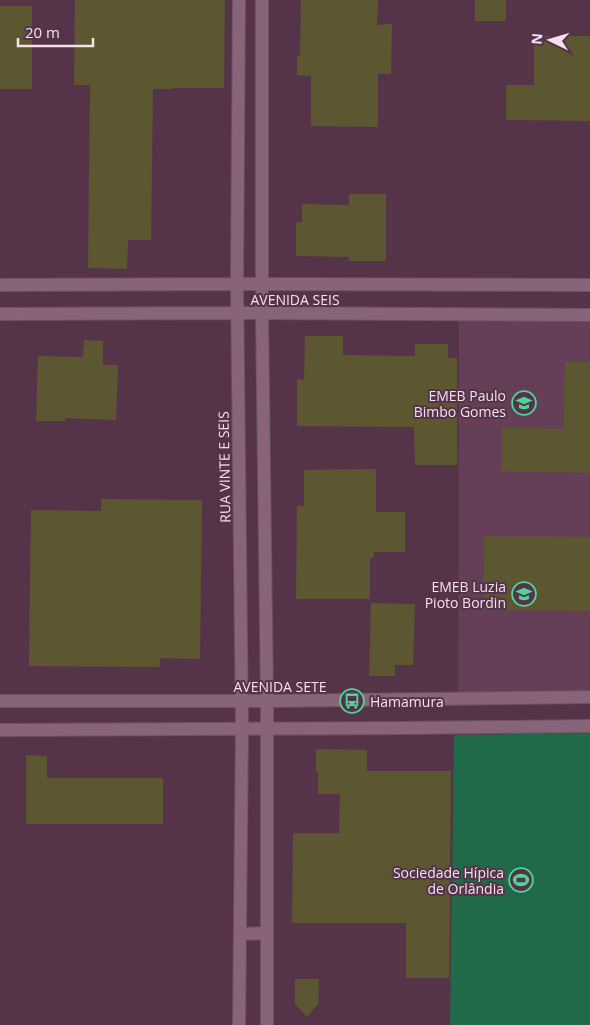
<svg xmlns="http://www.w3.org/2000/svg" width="590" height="1025" font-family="'Open Sans',sans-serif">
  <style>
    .built { fill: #653e57 }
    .green { fill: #206949 }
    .building { fill: #5d5731 }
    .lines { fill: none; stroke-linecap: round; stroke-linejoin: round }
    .minor-casing { stroke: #6e5264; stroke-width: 14 }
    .tertiary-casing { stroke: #6e5264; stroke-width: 14 }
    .minor { stroke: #88647a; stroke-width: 12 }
    .tertiary { stroke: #88647a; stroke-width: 12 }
    .labels { text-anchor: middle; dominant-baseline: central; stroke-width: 4; stroke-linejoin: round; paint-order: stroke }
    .street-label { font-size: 14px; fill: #f5e0ec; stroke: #55344a }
    .poi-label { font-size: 14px; fill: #f5e0ec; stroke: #55344a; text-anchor: end }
  </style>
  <rect width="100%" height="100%" fill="#55344a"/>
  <path class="built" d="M 459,314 L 590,316 L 590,697 L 458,699 Z"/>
  <path class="green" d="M 590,733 L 590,1025 L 450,1025 L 454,735 Z"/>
  <path class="building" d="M 75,0 L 225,0 L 224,88 L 173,88 L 173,89 L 153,89 L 151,240 L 128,240 L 127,269 L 88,268 L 90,85 L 74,85 Z
    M 301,0 L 378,0 L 377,25 L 392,24 L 391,74 L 378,74 L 378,127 L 311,126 L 311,76 L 297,75 L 297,56 L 300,56 Z
    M 475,0 L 506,0 L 506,21 L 475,21 Z
    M 0,6 L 32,6 L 32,89 L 0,89 Z
    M 534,36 L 590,36 L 590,121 L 506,120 L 506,85 L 534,85 Z
    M 349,194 L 386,194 L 386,261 L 349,261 L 349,257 L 296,256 L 296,223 L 302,222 L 302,204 L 349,205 Z
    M 305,336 L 343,336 L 343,355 L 415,356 L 415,344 L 448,344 L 448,358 L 457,358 L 457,465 L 415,465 L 414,427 L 297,426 L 297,379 L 304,380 Z
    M 84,340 L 103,341 L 103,365 L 118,365 L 116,420 L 65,418 L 65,421 L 36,421 L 38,356 L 83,357 Z
    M 565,362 L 590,362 L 590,473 L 501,471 L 502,427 L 563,429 Z
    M 376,469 L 376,512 L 405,512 L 405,552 L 374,552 L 373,558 L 370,558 L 370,599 L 296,599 L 297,506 L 304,506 L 304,470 Z
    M 101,499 L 202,500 L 200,659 L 160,658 L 160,667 L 29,666 L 31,510 L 101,511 Z
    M 484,536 L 590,537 L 590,611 L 483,610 Z
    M 371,603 L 415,604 L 413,665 L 395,665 L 395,676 L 369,676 Z
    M 316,749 L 367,750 L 367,771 L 451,771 L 449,978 L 406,978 L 406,923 L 292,923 L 293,833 L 339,833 L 340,794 L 318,794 L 318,772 L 316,772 Z
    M 26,755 L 47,756 L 47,778 L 163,778 L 163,824 L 26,824 Z
    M 295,979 L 319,979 L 318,1004 L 307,1017 L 295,1004 Z"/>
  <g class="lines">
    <g class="minor-casing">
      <path id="minor" d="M 262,0 L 262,314 L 267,701 L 267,1025
        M 0,285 L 237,284 L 590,285
        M 0,314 L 238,313 L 590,315
        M 240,934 L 267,933
        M 239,1025 L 242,729 L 237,284 L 239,0"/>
    </g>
    <g class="tertiary-casing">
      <path id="tertiary" d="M 0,701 L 267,701 L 590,697
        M 0,730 L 404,728 L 590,726"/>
    </g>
    <use href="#minor" class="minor"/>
    <use href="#tertiary" class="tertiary"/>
  </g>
  <defs>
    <g id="school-ring" transform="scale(1.25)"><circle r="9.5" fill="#55344a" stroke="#4fd399" stroke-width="1.5"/><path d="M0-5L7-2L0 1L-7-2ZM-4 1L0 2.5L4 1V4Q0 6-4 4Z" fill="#4fd399"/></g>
    <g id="bus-ring" transform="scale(1.25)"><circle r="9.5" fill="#55344a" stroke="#4fd399" stroke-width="1.5"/><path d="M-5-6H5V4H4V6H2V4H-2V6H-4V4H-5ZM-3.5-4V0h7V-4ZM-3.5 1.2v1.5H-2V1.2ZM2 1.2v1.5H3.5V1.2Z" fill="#4fd399"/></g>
    <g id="stadium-ring" transform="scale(1.25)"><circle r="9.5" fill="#55344a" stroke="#4fd399" stroke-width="1.5"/><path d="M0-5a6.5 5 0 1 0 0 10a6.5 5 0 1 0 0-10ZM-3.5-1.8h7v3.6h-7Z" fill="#4fd399"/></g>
  </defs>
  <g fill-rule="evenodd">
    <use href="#school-ring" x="524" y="403"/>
    <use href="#school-ring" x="524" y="594"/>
    <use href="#bus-ring" x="352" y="701"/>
    <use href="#stadium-ring" x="521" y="880"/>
  </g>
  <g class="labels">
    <g class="street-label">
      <text x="295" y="299">AVENIDA SEIS</text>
      <text transform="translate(224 467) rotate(-91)">RUA VINTE E SEIS</text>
      <text x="280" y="686">AVENIDA SETE</text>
    </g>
    <g class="poi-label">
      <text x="506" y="395">EMEB Paulo<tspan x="506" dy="16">Bimbo Gomes</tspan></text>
      <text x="506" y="586">EMEB Luzia<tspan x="506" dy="16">Pioto Bordin</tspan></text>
      <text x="370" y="701" text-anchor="start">Hamamura</text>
      <text x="504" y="872">Sociedade Hípica<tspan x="504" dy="16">de Orlândia</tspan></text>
    </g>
  </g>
  <g transform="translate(550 40) rotate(275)" stroke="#55344a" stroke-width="4" paint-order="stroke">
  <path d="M0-4L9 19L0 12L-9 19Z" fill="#f5e0ec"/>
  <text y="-8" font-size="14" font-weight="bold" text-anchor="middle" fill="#f5e0ec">N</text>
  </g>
  <path d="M18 38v8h75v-8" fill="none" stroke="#f5e0ec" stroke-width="2.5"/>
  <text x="25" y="38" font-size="15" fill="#f5e0ec" stroke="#55344a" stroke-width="4" paint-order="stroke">20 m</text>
</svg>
